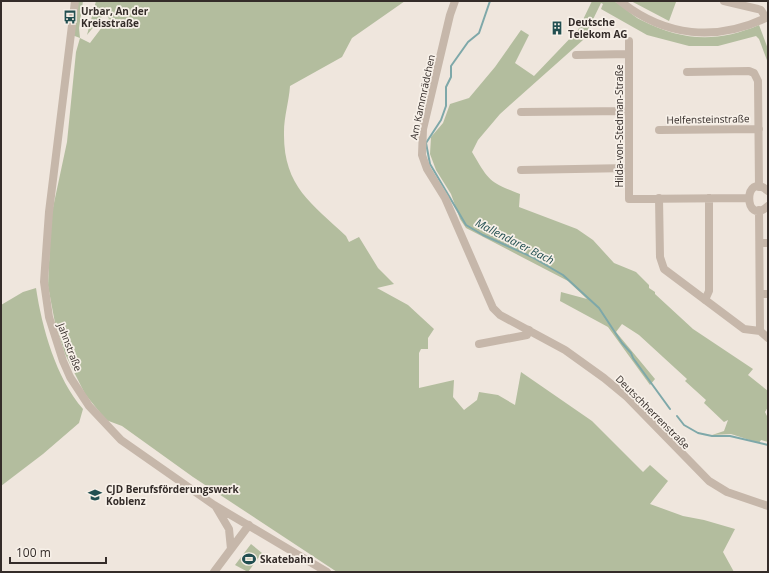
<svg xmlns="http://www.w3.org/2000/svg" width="769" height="573" font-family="'Open Sans',sans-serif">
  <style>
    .green { fill: #b3bd9e }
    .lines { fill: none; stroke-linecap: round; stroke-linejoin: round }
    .stream { stroke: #7ea8a9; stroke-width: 2 }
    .minor { stroke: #c6b7aa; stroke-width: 8 }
    .labels { text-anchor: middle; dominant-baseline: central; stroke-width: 3.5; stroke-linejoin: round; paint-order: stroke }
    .poi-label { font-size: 10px; font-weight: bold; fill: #342c29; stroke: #f7f0e8; text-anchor: start }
    .street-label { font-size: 10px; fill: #342c29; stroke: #f7f0e8 }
    .water-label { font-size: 11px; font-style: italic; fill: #224f51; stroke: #f7f0e8 }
  </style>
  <rect width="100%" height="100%" fill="#efe6dd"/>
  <path class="green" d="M 78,1 L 83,1 L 79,28 L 80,38 L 90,43 L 109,18 L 104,14 L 87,35 L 96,1 L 405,1 L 352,38 L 342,57 L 290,86 C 289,101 284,117 284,132 C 283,186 311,203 346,236 L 349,242 L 359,237 L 378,268 L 394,284 L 377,288 L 408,305 L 434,329 L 428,338 L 428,349 L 421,349 L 419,353 L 419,388 L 454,380 L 453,397 L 464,410 L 477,400 L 479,392 L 498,395 L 515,405 L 521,372 L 592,421 L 643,472 L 650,465 L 668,481 L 650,504 L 683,516 L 704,520 L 735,529 L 723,552 L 734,572 L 337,572 L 193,477 L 122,426 L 106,420 L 85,394 L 65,354 L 55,323 L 48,286 L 51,217 L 67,142 L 76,52 L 80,38 L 72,35 Z
    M 592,1 C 598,1 608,0 613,1 C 622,4 632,16 641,20 C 682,41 717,43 759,25 L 768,49 L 768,63 L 759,39 L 756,36 L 718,46 L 689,46 L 647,35 L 601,9 L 603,4 L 601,3 L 583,40 L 500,114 L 478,140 L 472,152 C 489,181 489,182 520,194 L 519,207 L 577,229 L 593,240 L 614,263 L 636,272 L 649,285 L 649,288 L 655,292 L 655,294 L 693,329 L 753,369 L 748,375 L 768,391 L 768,407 L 765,412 L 768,418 L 768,442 L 761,440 L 759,443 L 731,434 L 712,435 L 724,431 L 728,420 L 724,422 L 704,403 L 706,400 L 685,381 L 687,379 L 639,335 L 622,324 L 616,332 L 655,379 L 650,385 L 608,327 L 560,301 L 561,292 L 587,299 L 568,281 L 466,228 L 460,219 L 451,194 L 436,170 L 430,154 L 431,137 L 443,123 L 450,104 L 469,98 L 495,67 L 521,30 L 529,35 L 515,63 L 534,76 L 578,30 Z
    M 631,1 L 674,1 L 676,2 L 669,21 Z
    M 36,288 C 42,328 56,378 83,409 L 79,423 L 43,454 L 1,486 L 1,305 L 23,292 Z
    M 251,544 L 262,553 L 248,572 L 235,565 Z"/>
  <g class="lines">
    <path class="stream" d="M 490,1 L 479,33 L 468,42 L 451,66 L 451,77 L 446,87 L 446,106 L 441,120 L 426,143 L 430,164 L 466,225 L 483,235 L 532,257 L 563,275 L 599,308 L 622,343 L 631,353 L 633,358 L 670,409
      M 677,416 L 684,425 L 698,433 L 712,436 L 730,436 L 768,445"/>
    <path class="minor" d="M 75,1 L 49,212 L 44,282 L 49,317 L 63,361 L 70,377 L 89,406 L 121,440 L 214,505 L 327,572
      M 455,1 L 450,15 L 423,129 L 422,155 L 427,169 L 445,198 L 493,308 L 500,315 L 565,350 L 604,378 L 627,397 L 709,481 L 727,492 L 768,506
      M 620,1 C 665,37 716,42 768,17
      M 724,1 L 758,9 L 761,10 L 766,18
      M 629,41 L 629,199 L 748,198
      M 576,55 L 629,54
      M 687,72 L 749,71 L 754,73 L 758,81 L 759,187
      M 521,112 L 629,111
      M 659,130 L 759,129
      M 521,170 L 629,168
      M 768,191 C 743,169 743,228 768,206
      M 659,198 L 660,257 L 664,269 L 744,329 L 760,331
      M 759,210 L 760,331 L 768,338
      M 760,243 L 768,243
      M 760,294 L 768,294
      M 705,300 L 709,291 L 709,198
      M 479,344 L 527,335 L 529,330
      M 216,507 L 229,529 L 231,549
      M 214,572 L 249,525"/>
  </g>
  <defs>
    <g id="bus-bare" transform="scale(1.08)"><path d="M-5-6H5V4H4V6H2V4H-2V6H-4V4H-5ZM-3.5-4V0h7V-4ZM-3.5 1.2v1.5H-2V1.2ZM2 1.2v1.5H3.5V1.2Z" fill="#224f51" stroke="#f7f0e8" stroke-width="2.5" paint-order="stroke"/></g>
    <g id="building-bare" transform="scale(1.08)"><path d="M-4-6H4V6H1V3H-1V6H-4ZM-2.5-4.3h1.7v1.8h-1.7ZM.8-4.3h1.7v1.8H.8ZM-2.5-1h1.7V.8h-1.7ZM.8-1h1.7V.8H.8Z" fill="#224f51" stroke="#f7f0e8" stroke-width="2.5" paint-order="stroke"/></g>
    <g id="school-bare" transform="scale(1.08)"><path d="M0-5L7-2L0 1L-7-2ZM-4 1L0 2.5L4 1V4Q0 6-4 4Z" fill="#224f51" stroke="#f7f0e8" stroke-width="2.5" paint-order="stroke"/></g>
    <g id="stadium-bare" transform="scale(1.08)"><path d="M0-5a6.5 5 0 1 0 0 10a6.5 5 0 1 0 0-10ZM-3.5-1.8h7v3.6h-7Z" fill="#224f51" stroke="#f7f0e8" stroke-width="2.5" paint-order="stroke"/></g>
  </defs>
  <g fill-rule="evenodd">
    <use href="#bus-bare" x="70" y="17"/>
    <use href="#building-bare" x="557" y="28"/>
    <use href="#school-bare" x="95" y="495"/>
    <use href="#stadium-bare" x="249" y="559"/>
  </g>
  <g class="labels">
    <g class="poi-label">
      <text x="81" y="11">Urbar, An der<tspan x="81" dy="12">Kreisstraße</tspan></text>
      <text x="568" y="22">Deutsche<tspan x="568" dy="12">Telekom AG</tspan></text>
      <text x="106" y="489">CJD Berufsförderungswerk<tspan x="106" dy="12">Koblenz</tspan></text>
      <text x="260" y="559">Skatebahn</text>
    </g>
    <g class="street-label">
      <text transform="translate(422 97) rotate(-78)">Am Kammrädchen</text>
      <text transform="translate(708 119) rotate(-1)">Helfensteinstraße</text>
      <text transform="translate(619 126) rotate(-90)">Hilda-von-Stedman-Straße</text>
      <text transform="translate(70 347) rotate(69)">Jahnstraße</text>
      <text transform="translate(653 412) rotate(45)">Deutschherrenstraße</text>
    </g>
    <g class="water-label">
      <text transform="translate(515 241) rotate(27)">Mallendarer Bach</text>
    </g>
  </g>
  <rect width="769" height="573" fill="none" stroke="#342c29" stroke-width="4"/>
  <path d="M10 557v6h96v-6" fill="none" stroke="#342c29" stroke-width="2"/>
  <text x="16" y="557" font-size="12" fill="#342c29" stroke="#f7f0e8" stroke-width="3" paint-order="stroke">100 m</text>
</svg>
